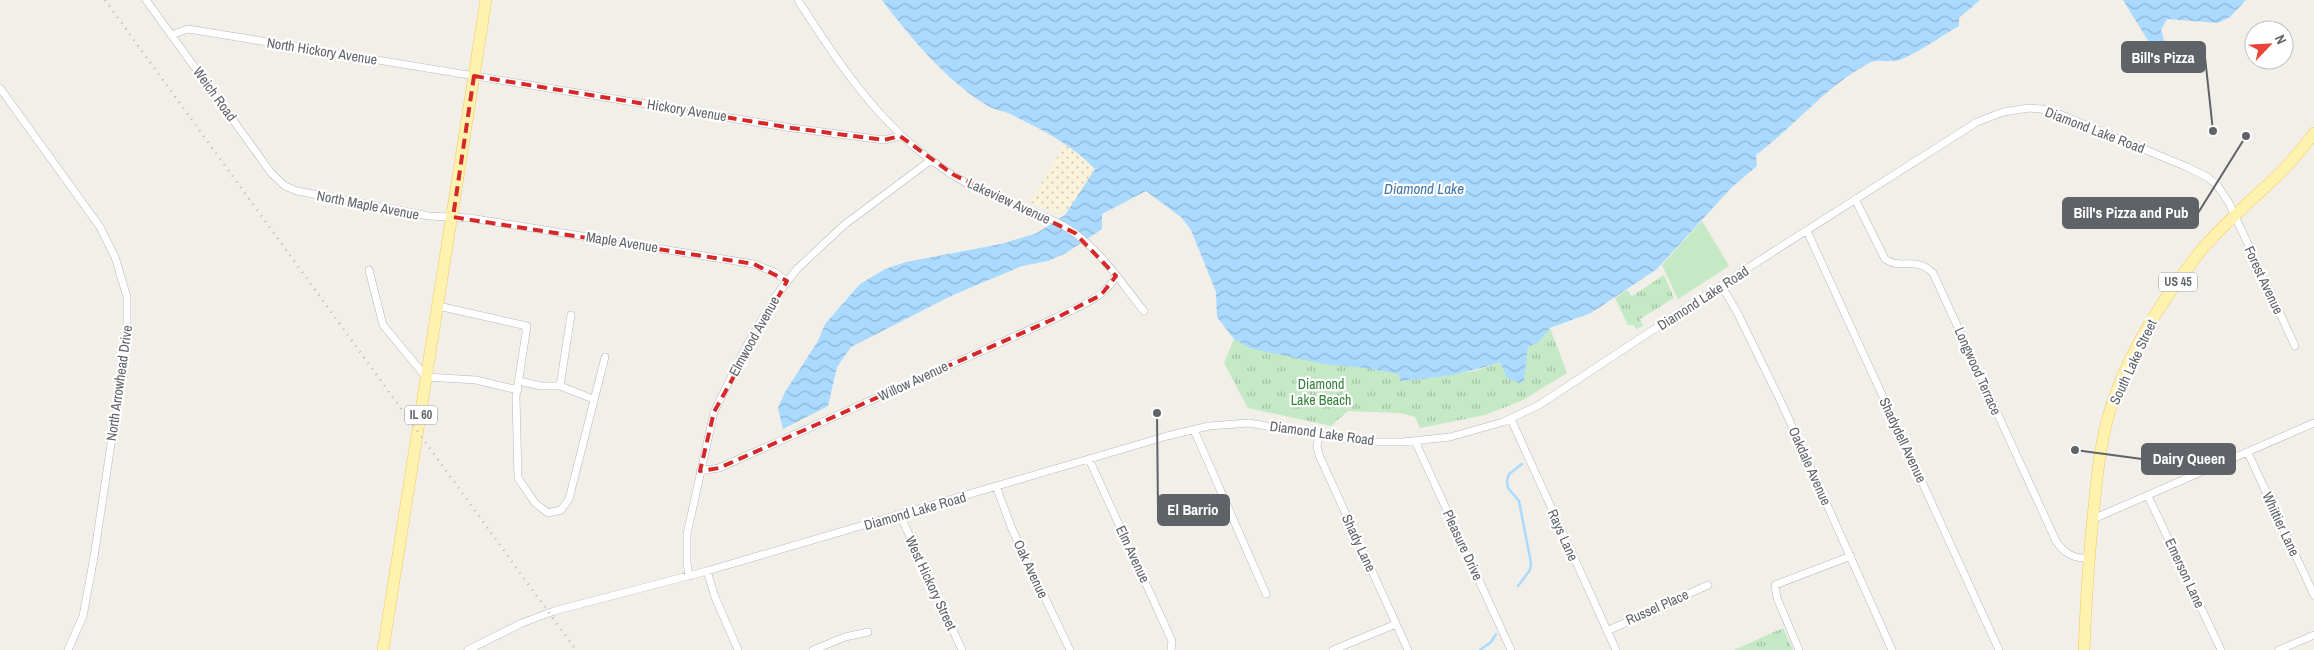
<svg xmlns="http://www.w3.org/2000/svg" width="2314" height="650" font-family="'Archivo Narrow',sans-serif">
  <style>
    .grass { fill: #c5e8c5 }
    .sand { fill: url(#sand-dots) }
    .park { fill: url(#park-tufts) }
    .water { fill: url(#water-waves) }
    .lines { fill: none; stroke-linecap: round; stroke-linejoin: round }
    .stream { stroke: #aadaff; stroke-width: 2.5 }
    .street-casing { stroke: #b5b8bc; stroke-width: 8 }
    .primary-casing { stroke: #f2c960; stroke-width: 12 }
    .street { stroke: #fff; stroke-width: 7 }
    .primary { stroke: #fff2af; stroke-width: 11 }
    .rail { stroke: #b6b7b8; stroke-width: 2.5; stroke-dasharray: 1 6; stroke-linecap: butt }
    .marked { fill: none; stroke: #d62828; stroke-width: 4; stroke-dasharray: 10 6; stroke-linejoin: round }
    .labels { text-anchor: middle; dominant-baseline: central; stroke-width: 4.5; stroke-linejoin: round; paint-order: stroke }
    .shield { fill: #fff; stroke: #8f9295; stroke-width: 1 }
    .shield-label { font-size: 12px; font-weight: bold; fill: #5f6368 }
    .street-label { font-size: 14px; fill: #5f6368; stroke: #fff }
    .park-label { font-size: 14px; fill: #348238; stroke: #fff }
    .water-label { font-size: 15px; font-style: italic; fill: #4174aa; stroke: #fff }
    .leader { fill: none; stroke: #5f6368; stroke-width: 2 }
    .callout-dot { fill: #5f6368; stroke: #fff; stroke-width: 2 }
    .callout { fill: #5f6368; stroke: #5f6368; stroke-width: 2 }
    .callout-label { font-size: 15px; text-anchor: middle; font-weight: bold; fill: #fff }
  </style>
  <defs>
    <pattern id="sand-dots" width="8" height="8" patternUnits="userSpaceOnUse" patternTransform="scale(1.25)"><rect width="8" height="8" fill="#fbf3d9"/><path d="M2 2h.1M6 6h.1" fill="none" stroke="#cec8b4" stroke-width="1.8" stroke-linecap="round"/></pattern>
    <pattern id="park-tufts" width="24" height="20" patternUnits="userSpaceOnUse" patternTransform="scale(1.25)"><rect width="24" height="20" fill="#c5e8c5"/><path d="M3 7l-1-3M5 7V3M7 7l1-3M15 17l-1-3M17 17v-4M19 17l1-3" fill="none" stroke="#a3c0a4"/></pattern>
    <pattern id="water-waves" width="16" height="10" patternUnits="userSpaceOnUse" patternTransform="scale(1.25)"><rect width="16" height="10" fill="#aadaff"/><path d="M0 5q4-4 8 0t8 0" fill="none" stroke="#8eb4d2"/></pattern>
  </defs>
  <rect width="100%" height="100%" fill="#f1efe8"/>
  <path class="grass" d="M 1702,221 L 1729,266 L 1678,299 L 1662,265 Z"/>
  <path class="sand" d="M 1065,144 L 1095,169 L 1069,209 L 1057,213 L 1030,202 Z"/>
  <path class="park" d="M 1664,275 L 1674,298 L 1640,319 L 1643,326 L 1636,329 L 1634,325 L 1628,325 L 1615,298 L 1627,290 L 1632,296 Z
    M 1550,328 L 1567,373 L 1521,401 L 1485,415 L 1420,428 L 1415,417 L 1400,413 L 1348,411 L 1331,426 L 1248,408 L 1224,363 L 1234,339 L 1249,348 L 1400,374 L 1400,381 L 1476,371 L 1500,362 L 1519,383 L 1524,381 L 1528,347 L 1538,343 Z
    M 1783,628 L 1793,650 L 1734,650 Z"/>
  <path class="water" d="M 882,0 L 1980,0 L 1959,18 L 1959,26 C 1943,35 1915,55 1899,60 C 1890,63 1878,58 1869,63 C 1825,87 1795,126 1756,155 L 1757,166 L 1732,187 L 1657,269 L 1591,313 L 1550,328 L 1538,343 L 1528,347 L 1524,382 L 1519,383 L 1507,378 L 1500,362 C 1467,374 1435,378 1400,381 L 1399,374 L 1365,368 L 1324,364 L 1249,348 L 1234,339 L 1217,317 L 1216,292 L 1191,230 L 1182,218 L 1146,191 L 1102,214 L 1102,229 L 1066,253 L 1048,261 L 1022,266 L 953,295 L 851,347 L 837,367 L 828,406 L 783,429 L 778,408 L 785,392 L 818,341 L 825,324 L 860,284 L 885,269 L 906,262 L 1001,244 L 1037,233 L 1065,215 L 1095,169 C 1072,144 1039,128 1008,113 C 1003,111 996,110 990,107 C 950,85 909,36 882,0 Z
    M 2123,0 L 2246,0 L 2230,17 L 2218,23 L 2167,19 L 2161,30 L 2169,56 L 2160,60 Z"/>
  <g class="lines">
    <path class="stream" d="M 1518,586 L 1530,570 L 1531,563 L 1519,501 L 1508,488 L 1507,481 L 1509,474 L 1522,464
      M 1480,650 L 1491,642 L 1496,634"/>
    <g class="street-casing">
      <path id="street" d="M 146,0 L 272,174 L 285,186 L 297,191 L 429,216 L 470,218 L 754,264 L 774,272 L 787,281
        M 798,0 C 835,58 875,119 931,160 C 952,176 979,191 1003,201 C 1028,211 1055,218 1076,234 C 1103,254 1123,285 1144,311
        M 171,35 L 188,29 L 792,128 L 884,140 L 900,136
        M 0,88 L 100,227 L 115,257 L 127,297 L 127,338 L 94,557 L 83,616 L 68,650
        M 1855,199 L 1885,259 C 1902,271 1914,255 1933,273 L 2056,541 C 2065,554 2074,559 2089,558
        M 1807,231 L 1999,650
        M 369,270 L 383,325 L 426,377 L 476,380 L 518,390
        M 1721,285 L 1737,312 L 1782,404 L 1892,650
        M 438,306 L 527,326 L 516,397 L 518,478 L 535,503 L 548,513 L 561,510 L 569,499 L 605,357
        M 571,315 L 560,386 L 593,399
        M 519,381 L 541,386 L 560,386
        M 1511,419 L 1616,650
        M 1194,430 L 1266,594
        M 1319,435 L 1317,446 L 1319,455 L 1408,650
        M 1415,441 L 1511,650
        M 2248,453 L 2314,595
        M 1089,459 L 1172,641 L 1171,650
        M 700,471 L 719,468 L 1058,317 C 1079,306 1105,298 1116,276
        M 996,486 L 1012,529 L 1070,650
        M 2148,496 L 2221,650
        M 900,515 L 962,650
        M 2093,519 L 2314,423
        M 707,571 L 715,597 L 738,650
        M 689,576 L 687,563 L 687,534 L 714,412 L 746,347 L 775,297 L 797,269 L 844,225 L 931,160
        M 1607,631 L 1708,585
        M 468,650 L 522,623 L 554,611 L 707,571 L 1167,436 L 1209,426 L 1249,423 L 1337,438 L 1372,442 L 1403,442 L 1450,437 L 1503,422 L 1539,405 L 1721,285 L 1977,122 L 2003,112 L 2029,108 L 2041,109 L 2054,112 L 2187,167 L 2207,177 L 2217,185 L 2229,203 L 2295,346
        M 813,650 L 845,637 L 868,632
        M 1333,650 L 1396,624
        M 1799,650 L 1777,598 L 1775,585 L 1851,556
        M 2279,650 L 2314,635"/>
    </g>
    <g class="primary-casing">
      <path id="primary" d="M 383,650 L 486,0
        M 2084,650 C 2086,602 2089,554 2094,507 C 2097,477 2100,446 2108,417 C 2125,357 2161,301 2199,253 C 2234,210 2282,179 2314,133"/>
    </g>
    <use href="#street" class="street"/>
    <use href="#primary" class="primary"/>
    <path class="rail" d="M 105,0 L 576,650"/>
  </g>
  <path class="marked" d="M 474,76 L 792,128 L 884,140 L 900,136 L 954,175 L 1075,233 L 1116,276 L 1101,295 L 1058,317 L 719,468 L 700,471 L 714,412 L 787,281 L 754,264 L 453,217 Z"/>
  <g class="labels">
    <g class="shield">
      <rect x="2159" y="272.5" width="38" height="19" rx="4"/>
      <rect x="405" y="405.5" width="32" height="19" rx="4"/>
    </g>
    <g class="shield-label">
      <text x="2178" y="282">US 45</text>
      <text x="421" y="415">IL 60</text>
    </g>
    <g class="street-label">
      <text transform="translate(322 51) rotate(9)">North Hickory Avenue</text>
      <text transform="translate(215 94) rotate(54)">Weich Road</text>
      <text transform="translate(687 110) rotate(9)">Hickory Avenue</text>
      <text transform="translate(2095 130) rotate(21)">Diamond Lake Road</text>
      <text transform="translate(1009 201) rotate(25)">Lakeview Avenue</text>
      <text transform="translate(368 205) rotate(11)">North Maple Avenue</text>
      <text transform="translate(622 242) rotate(9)">Maple Avenue</text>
      <text transform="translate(2264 280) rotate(65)">Forest Avenue</text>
      <text transform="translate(1703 298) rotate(-33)">Diamond Lake Road</text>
      <text transform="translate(754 336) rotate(-61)">Elmwood Avenue</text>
      <text transform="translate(2133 362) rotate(-65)">South Lake Street</text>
      <text transform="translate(1978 371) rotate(66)">Longwood Terrace</text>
      <text transform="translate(913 381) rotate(-25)">Willow Avenue</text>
      <text transform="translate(119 383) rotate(-82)">North Arrowhead Drive</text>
      <text transform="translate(1322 433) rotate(8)">Diamond Lake Road</text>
      <text transform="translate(1903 440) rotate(65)">Shadydell Avenue</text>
      <text transform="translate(1810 466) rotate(66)">Oakdale Avenue</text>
      <text transform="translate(915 511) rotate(-16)">Diamond Lake Road</text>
      <text transform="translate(2281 524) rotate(65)">Whittier Lane</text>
      <text transform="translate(1563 535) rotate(66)">Rays Lane</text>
      <text transform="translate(1359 543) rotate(65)">Shady Lane</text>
      <text transform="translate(1463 545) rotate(65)">Pleasure Drive</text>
      <text transform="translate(1133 554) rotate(65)">Elm Avenue</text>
      <text transform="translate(1031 569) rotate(65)">Oak Avenue</text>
      <text transform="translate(2185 573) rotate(65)">Emerson Lane</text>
      <text transform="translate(931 583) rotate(65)">West Hickory Street</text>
      <text transform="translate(1657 607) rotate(-24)">Russel Place</text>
    </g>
    <g class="park-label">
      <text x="1321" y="384">Diamond<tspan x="1321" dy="16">Lake Beach</tspan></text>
    </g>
    <g class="water-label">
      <text x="1424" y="188">Diamond Lake</text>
    </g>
  </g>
  <path class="leader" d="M2213 131L2205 57M2246 136L2198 213M2075 450L2142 459M1157 413L1158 510"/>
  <g class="callout-dot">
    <circle cx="2213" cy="131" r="5"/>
    <circle cx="2246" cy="136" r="5"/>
    <circle cx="2075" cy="450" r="5"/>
    <circle cx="1157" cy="413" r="5"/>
  </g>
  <g class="callout">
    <rect x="2122" y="42" width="83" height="30" rx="5"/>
    <rect x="2063" y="198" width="135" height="30" rx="5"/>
    <rect x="2142" y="444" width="93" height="30" rx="5"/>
    <rect x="1158" y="495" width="71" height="30" rx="5"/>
  </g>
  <g class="callout-label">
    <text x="2163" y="63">Bill's Pizza</text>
    <text x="2131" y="218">Bill's Pizza and Pub</text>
    <text x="2189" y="464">Dairy Queen</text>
    <text x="1193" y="515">El Barrio</text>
  </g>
  <g transform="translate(2269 45) rotate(65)"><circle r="24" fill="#ffffff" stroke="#bfc1c3"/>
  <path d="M0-4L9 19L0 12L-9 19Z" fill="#ea4335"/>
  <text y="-8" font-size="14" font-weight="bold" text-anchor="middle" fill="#5f6368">N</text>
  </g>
</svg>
